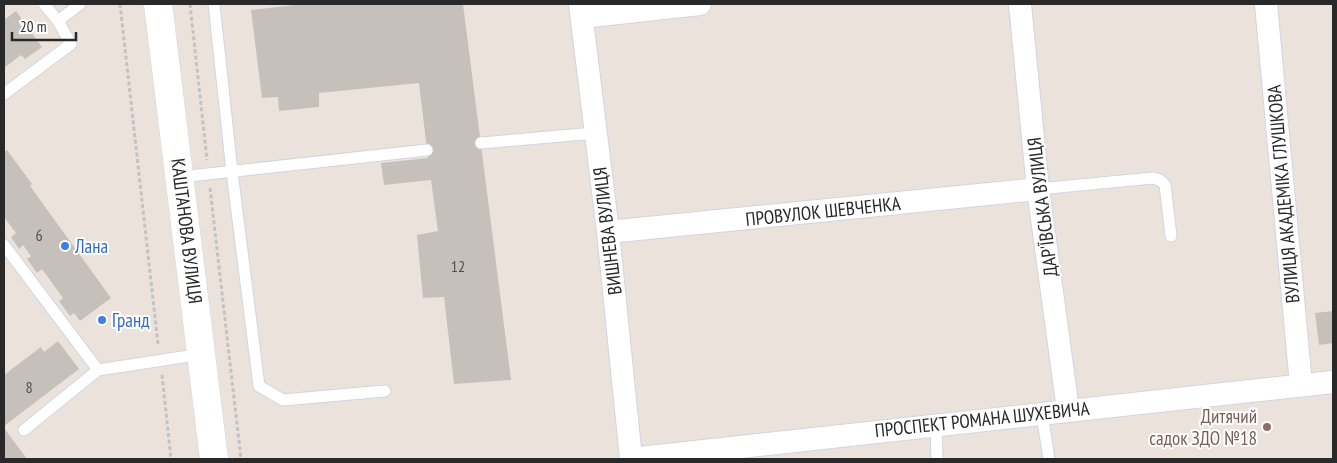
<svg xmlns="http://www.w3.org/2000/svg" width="1337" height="463" font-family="'PT Sans Narrow',sans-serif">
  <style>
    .building { fill: #c6c0bb }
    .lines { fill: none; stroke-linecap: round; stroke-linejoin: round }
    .service-casing { stroke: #d1d5e1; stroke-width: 13 }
    .minor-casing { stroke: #d1d5e1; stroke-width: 24 }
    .tertiary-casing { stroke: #d1d5e1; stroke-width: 29 }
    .path { stroke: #c3c3c3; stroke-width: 3; stroke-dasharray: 4 2.5; stroke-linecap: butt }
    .service { stroke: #fff; stroke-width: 11 }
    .minor { stroke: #fff; stroke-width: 22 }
    .tertiary { stroke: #fff; stroke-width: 28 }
    .shop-dot { fill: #3f7fe0; stroke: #fff; stroke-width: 2 }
    .education-dot { fill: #8d6e63; stroke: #fff; stroke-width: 2 }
    .labels { text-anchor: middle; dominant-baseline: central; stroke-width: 4; stroke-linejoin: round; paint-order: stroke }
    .number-label { font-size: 16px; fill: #504f4e }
    .street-label { font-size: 19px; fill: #292929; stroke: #fff }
    .shop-label { font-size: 19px; fill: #366cbe; stroke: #fff; text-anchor: start }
    .education-label { font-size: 19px; fill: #785e54; stroke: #fff; text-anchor: end }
  </style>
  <rect width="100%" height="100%" fill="#ebe3db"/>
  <path class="building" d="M 303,4 L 463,4 L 511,380 L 454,384 L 444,297 L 423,298 L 417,235 L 438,231 L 431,180 L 384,185 L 381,163 L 428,158 L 419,83 L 319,93 L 319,107 L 279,111 L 278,97 L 262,98 L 251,10 Z
    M 16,11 L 42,47 L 25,59 L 21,55 L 4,68 L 4,20 Z
    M 7,150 L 32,184 L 30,186 L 111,298 L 80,321 L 74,313 L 70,316 L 59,301 L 63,298 L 42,269 L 37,273 L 27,259 L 31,256 L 23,245 L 19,249 L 11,237 L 16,233 L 4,217 L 4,152 Z
    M 1333,311 L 1333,343 L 1319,345 L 1315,313 Z
    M 58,341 L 79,369 L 4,426 L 4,375 L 41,347 L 44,352 Z
    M 4,428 L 27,459 L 4,459 Z"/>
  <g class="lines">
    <g class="service-casing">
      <path id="service" d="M 214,4 L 232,172 L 259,386 L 283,400 L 385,391
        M 58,21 L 80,4
        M 4,94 L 71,44 L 58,21 L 44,4
        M 481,143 L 595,133
        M 180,177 L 427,150
        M 1038,189 L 1153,178 C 1159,179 1162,181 1165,185 L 1171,236
        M 4,245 L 98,370
        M 1042,414 L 1049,459
        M 936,424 L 937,459
        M 24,430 L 98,370 L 202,354"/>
    </g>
    <g class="minor-casing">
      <path id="minor" d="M 580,4 L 608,232 L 631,459
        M 1020,4 L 1038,189 L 1068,410
        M 1266,4 L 1301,385
        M 582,17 L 700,4
        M 608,232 L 1038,189
        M 631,459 L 1333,382"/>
    </g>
    <g class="tertiary-casing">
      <path id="tertiary" d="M 158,4 L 214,459"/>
    </g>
    <path class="path" d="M 120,4 L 158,344
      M 190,4 L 207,160
      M 210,188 L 241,459
      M 162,375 L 171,459"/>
    <use href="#service" class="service"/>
    <use href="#minor" class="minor"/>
    <use href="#tertiary" class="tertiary"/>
  </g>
  <g class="shop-dot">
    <circle cx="65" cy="246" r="5"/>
    <circle cx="102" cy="320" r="5"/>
  </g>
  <circle class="education-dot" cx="1267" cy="427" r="5"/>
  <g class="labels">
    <g class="number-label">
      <text x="39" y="235">6</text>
      <text x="458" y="266">12</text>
      <text x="29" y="387">8</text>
    </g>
    <g class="street-label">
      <text transform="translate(1283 194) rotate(-95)">ВУЛИЦЯ АКАДЕМІКА ГЛУШКОВА</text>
      <text transform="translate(1042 207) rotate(-97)">ДАР'ЇВСЬКА ВУЛИЦЯ</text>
      <text transform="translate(823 211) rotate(-6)">ПРОВУЛОК ШЕВЧЕНКА</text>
      <text transform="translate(187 231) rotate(83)">КАШТАНОВА ВУЛИЦЯ</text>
      <text transform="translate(607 231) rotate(-97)">ВИШНЕВА ВУЛИЦЯ</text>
      <text transform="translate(982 419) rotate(-6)">ПРОСПЕКТ РОМАНА ШУХЕВИЧА</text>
    </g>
    <g class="shop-label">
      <text x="75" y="246">Лана</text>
      <text x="112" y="320">Гранд</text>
    </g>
    <g class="education-label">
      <text x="1257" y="416">Дитячий<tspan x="1257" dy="22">садок ЗДО №18</tspan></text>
    </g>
  </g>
  <rect width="1337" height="463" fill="none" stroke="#292929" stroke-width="10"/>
  <path d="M12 32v8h64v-8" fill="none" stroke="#292929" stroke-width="2.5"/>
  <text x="20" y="32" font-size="15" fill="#292929" stroke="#ffffff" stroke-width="4" paint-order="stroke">20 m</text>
</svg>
